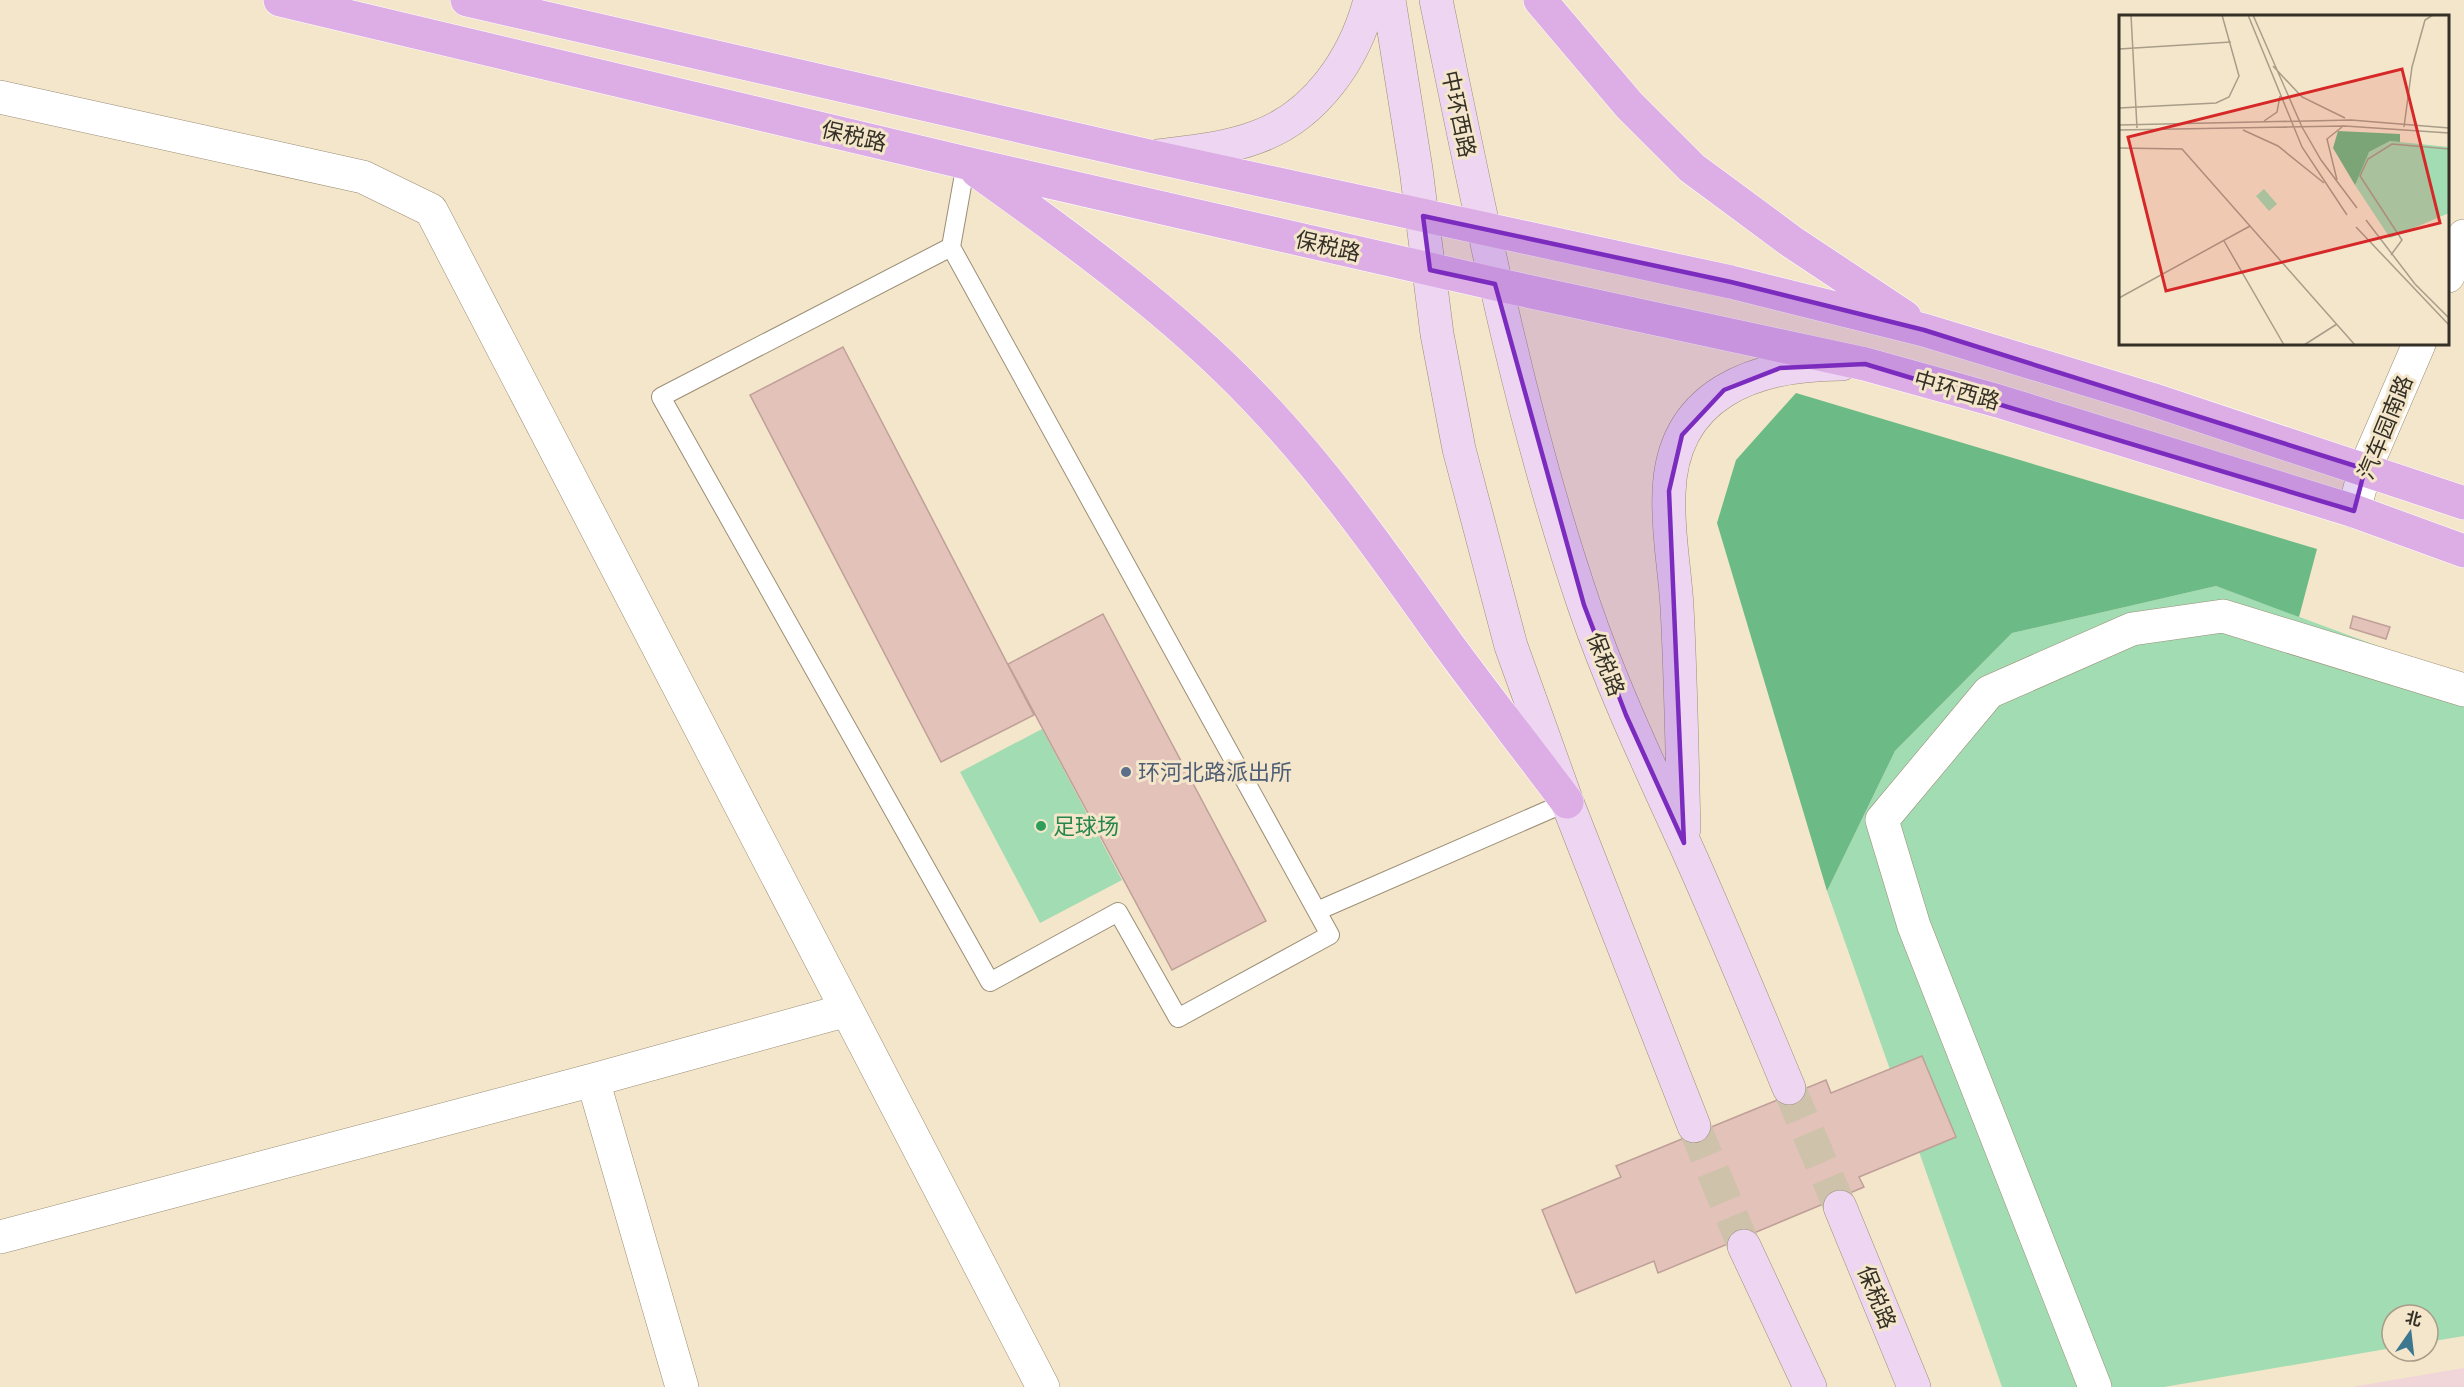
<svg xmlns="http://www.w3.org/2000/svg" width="2464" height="1387" font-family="'Space Grotesk','Noto Sans SC',sans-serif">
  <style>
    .industrial { fill: #f1d6d9 }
    .green { fill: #a1dcb2 }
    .forest { fill: #6cba85 }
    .building { fill: #e3c2ba; stroke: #bfa098; stroke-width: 1.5 }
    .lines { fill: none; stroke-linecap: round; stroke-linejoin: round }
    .secondary-tunnel { stroke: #cec2aa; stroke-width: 33; stroke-dasharray: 33 16; stroke-linecap: butt }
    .lane-casing { stroke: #9b8e75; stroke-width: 20 }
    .street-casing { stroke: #9b8e75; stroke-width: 34 }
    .secondary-casing { stroke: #9b8e75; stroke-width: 34 }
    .primary-casing { stroke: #fff; stroke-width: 34 }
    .lane { stroke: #fff; stroke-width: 18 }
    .street { stroke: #fff; stroke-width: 33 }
    .secondary { stroke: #eed6f2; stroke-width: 33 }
    .primary { stroke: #ddaee6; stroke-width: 33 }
    .marked { fill: #7b2cbf; fill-opacity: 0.2; stroke: #7b2cbf; stroke-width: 4.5; stroke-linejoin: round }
    .service-dot { fill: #5c6f8a; stroke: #f4e6cb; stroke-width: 2 }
    .leisure-dot { fill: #2e9e5b; stroke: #f4e6cb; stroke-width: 2 }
    .labels { text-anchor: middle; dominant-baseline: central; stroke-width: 6; stroke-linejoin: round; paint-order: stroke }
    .street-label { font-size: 22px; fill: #353025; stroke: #f4e6cb }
    .service-label { font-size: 22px; fill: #4e5e75; stroke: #f4e6cb; text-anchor: start }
    .leisure-label { font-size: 22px; fill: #27864d; stroke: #f4e6cb; text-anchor: start }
    .inset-road { fill: none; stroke: #a89d89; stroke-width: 1.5 }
    .view { fill: #d62828; fill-opacity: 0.15; stroke: #d62828; stroke-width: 3 }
    .inset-edge { fill: none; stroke: #353025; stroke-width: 3 }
  </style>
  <rect width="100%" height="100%" fill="#f4e6cb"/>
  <path class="industrial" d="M 2464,1368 L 2464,1387 L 2351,1387 Z"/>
  <path class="green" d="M 2216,586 L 2464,678 L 2464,1336 L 2428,1342 L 2428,1315 L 2392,1315 L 2392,1348 L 2164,1387 L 2002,1387 L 1827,891 L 1895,751 L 2012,633 Z
    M 1042,729 L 1122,880 L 1040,923 L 960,772 Z"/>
  <path class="forest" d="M 1796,393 L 2317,549 L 2299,617 L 2216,586 L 2012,633 L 1895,751 L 1827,891 L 1717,523 L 1736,460 Z"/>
  <path class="building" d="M 843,347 L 1034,715 L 941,762 L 750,395 Z
    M 1103,614 L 1266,921 L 1172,970 L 1008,664 Z
    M 2353,616 L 2390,627 L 2386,639 L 2350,628 Z
    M 1922,1056 L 1956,1137 L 1859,1177 L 1864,1187 L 1658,1273 L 1654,1261 L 1576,1293 L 1542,1210 L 1621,1177 L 1616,1166 L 1826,1080 L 1831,1093 Z"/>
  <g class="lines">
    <path class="secondary-tunnel" d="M 1789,1088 L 1840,1207
      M 1694,1126 L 1744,1246"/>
    <g class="lane-casing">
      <path id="lane" d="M 951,247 L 1330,935 L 1178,1018 L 1118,912 L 990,982 L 661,397 L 951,247 L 966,163
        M 1317,911 L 1567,802"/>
    </g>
    <g class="street-casing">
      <path id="street" d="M 0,97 L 363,177 L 431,210 L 1043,1387
        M 2448,276 L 2464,236
        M 2354,511 L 2365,469 L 2419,344
        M 593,1080 L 682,1387
        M 0,1237 L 593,1080 L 847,1010
        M 2095,1387 L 1914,926 L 1882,820 L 1989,692 L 2132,629 L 2223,616 L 2464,690"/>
    </g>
    <g class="secondary-casing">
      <path id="secondary" d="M 1389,0 L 1416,169 L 1437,334 L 1459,449 L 1511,646 L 1567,802 L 1694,1126
        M 1436,0 C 1478,203 1517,408 1584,605 C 1612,687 1649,765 1685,844 C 1721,924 1755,1006 1789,1088
        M 1158,156 C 1191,152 1225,149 1257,137 C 1316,116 1355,58 1370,0
        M 1684,829 C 1682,755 1681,681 1677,607 C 1675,569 1667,532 1669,493 C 1672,393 1755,364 1842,364
        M 1840,1207 L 1914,1387
        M 1744,1246 L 1810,1387"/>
    </g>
    <g class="primary-casing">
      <path id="primary" d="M 280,0 L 966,163 L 1495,284 L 1865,364 L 1998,401 L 2354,511 L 2464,551
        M 467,0 L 1154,157 L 1731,282 L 1924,330 L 2151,399 L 2464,503
        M 1540,0 L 1629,105 L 1692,168 L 1792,242 L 1905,317
        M 977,171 C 1072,239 1174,313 1254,397 C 1326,472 1384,555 1444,639 C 1484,694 1526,747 1567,802"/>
    </g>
    <use href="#lane" class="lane"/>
    <use href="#street" class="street"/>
    <use href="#secondary" class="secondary"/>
    <use href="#primary" class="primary"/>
  </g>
  <path class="marked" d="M 1423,216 L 1731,282 L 1924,330 L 2365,469 L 2354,511 L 1865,364 L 1780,368 L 1724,390 L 1682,435 L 1669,491 L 1684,843 L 1626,715 L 1584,605 L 1495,284 L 1430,270 Z"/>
  <circle class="service-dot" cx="1126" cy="772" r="6"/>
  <circle class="leisure-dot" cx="1041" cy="826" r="6"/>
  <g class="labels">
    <g class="street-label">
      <text transform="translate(1459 114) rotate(78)">中环西路</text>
      <text transform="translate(854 136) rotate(13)">保税路</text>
      <text transform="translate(1328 246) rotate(13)">保税路</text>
      <text transform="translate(1957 390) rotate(16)">中环西路</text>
      <text transform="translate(2385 427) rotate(-68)">汽车园南路</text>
      <text transform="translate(1606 664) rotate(69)">保税路</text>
      <text transform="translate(1877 1297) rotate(68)">保税路</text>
    </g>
    <g class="service-label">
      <text x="1138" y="772">环河北路派出所</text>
    </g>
    <g class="leisure-label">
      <text x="1053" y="826">足球场</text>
    </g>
  </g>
  <g transform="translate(2119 15)">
    <rect width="330" height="330" fill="#f4e6cb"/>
    <path d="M 271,126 L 330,132 L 330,198 L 271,223 L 236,170 L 240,153 L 250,137 ZM 145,174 L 158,189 L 150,196 L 137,181 Z" fill="#a1dcb2"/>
    <path d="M 219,116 L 281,119 L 281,127 L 271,126 L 250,137 L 236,170 L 214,133 Z" fill="#6cba85"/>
    <path class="inset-road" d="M 12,0 L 18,113M 129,0 L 183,132 L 228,200M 134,0 L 183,112 L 202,145 L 238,193M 0,34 L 112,27M 154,51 L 183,82 L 226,103M 0,93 L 97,88 L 110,82 L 120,61 L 103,0M 145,106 L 158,97 L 161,81M 0,110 L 232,105 L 330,113M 285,112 L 293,52 L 306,5 L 314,0M 0,115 L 226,111 L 330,118M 124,115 L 159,131 L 205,168M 0,133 L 63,134 L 236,330M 218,165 L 208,124 L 223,112M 247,205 L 296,269 L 330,303M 237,212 L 330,310M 105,226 L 165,330M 272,240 L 283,225 L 241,161 L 249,144 L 273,129 L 330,134M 0,283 L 131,211M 185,330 L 218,309"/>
    <path class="view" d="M 283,54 L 321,208 L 47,276 L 9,122 Z"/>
    <rect width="330" height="330" class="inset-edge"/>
  </g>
  <g transform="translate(2410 1333) rotate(14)"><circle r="28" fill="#f4e6cb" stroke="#a89d89" stroke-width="1.5"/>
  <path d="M0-4.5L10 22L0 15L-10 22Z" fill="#3c768f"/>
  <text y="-9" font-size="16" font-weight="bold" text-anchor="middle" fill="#353025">北</text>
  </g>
</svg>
